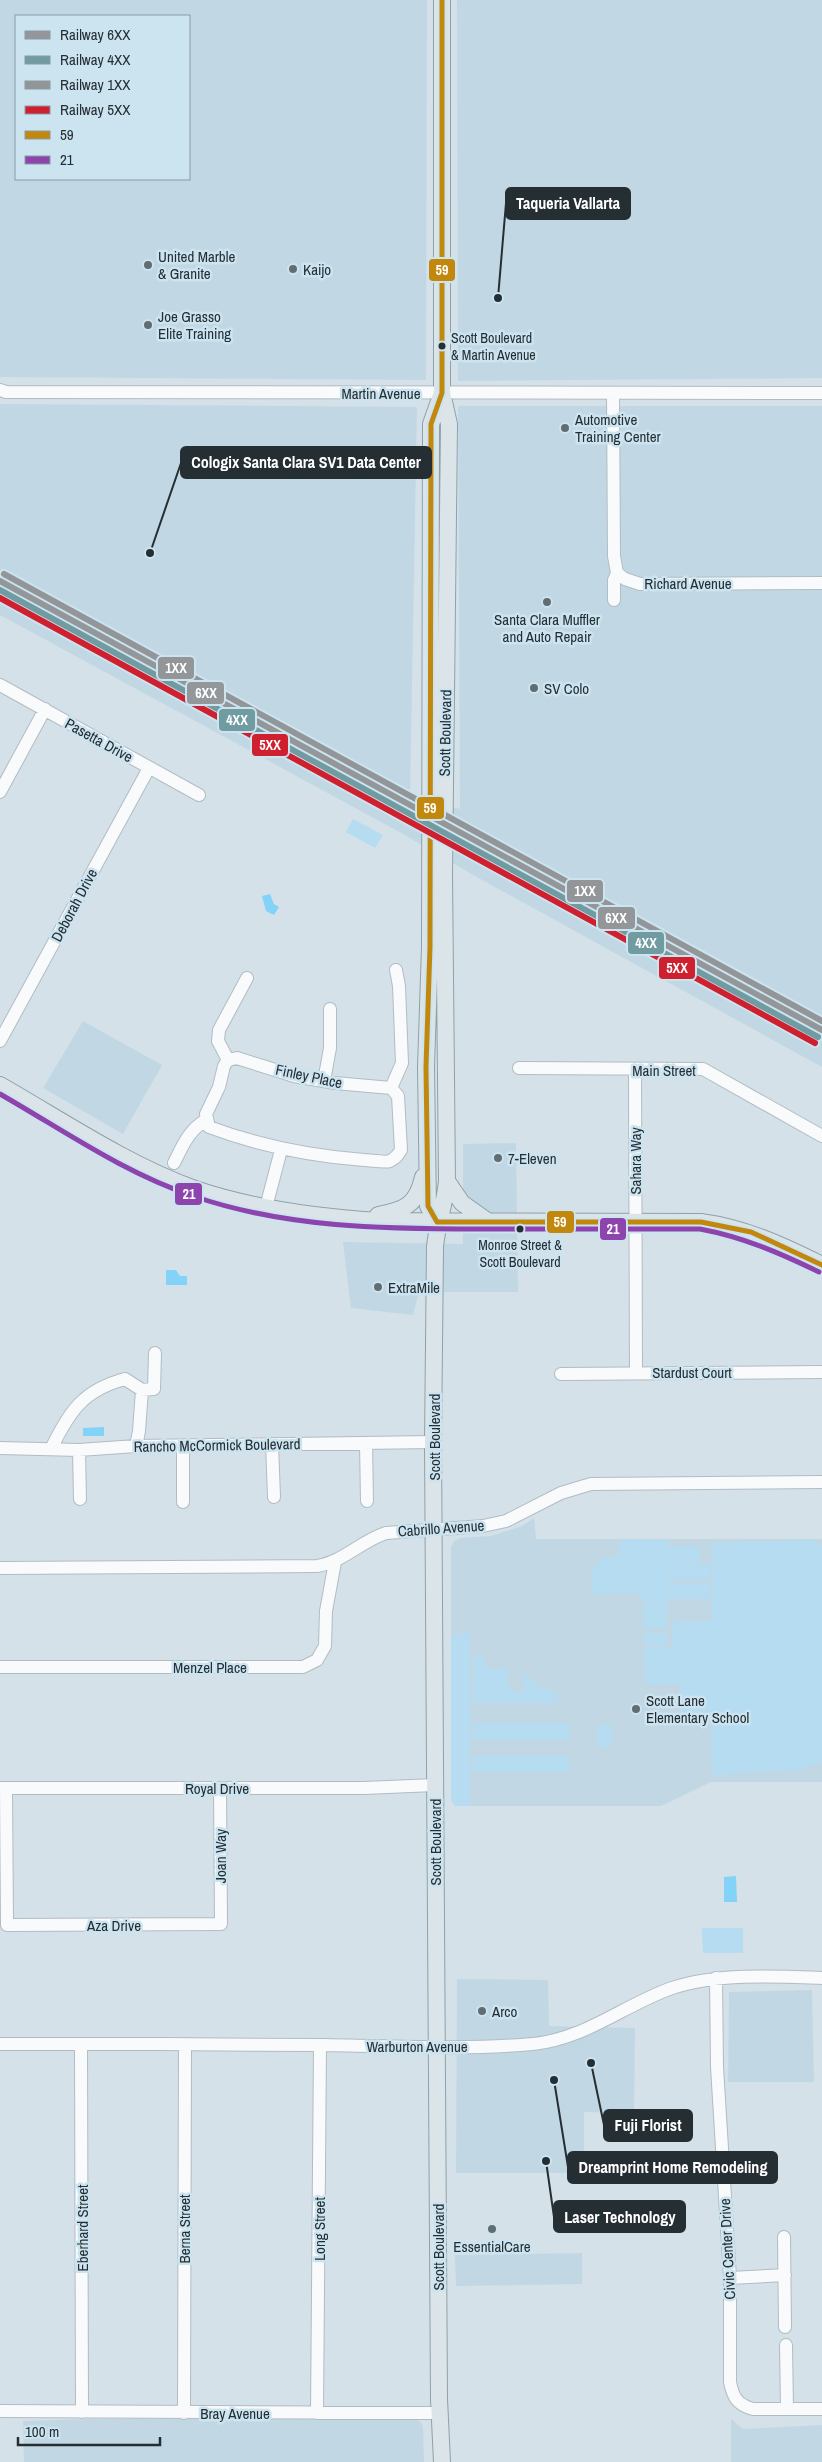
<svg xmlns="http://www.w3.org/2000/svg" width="822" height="2462" font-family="'Archivo Narrow',sans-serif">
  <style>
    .built { fill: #c1d8e4; fill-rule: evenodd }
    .green { fill: #b5dcf0 }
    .water { fill: #83d2f7 }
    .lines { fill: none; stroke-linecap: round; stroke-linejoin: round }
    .minor-casing { stroke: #b2bcc2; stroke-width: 14 }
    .major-casing { stroke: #8ea1aa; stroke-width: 18 }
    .minor { stroke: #f9fafc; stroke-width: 12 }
    .major { stroke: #dbe4e8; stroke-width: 16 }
    .bus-1-casing { stroke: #cce3f0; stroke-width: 9 }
    .bus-2-casing { stroke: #cce3f0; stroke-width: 9 }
    .bus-1 { stroke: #c2880d; stroke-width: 5 }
    .bus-2 { stroke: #8e44ad; stroke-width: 5 }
    .rail-1-casing { stroke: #cce3f0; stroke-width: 10 }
    .rail-2-casing { stroke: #cce3f0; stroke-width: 10 }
    .rail-3-casing { stroke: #cce3f0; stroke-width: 10 }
    .rail-4-casing { stroke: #cce3f0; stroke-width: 10 }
    .rail-1 { stroke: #93979a; stroke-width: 6 }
    .rail-2 { stroke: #709ca1; stroke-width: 6 }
    .rail-3 { stroke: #929699; stroke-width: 6 }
    .rail-4 { stroke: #ce202f; stroke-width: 6 }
    .poi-dot { fill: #626d72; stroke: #cce3f0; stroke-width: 2 }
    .bus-dot { fill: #252e33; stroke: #cce3f0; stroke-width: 2 }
    .labels { text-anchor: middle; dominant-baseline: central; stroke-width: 5; stroke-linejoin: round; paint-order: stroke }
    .bus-label { font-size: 14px; fill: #252e33; stroke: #cce3f0; text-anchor: start }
    .poi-label { font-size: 15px; fill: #252e33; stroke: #cce3f0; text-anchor: start }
    .street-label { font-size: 15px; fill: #252e33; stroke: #cce3f0 }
    .leader { fill: none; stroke: #252e33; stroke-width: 2 }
    .callout-dot { fill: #252e33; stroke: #cce3f0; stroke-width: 2 }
    .callout { fill: #252e33; stroke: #252e33; stroke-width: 2 }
    .callout-label { font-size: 16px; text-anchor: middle; font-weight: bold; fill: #fff }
    .line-badge { stroke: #cce3f0; stroke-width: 2 }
    .badge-label { font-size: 14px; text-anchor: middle; font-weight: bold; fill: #fff }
  </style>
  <rect width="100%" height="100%" fill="#d4e1e8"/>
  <path class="built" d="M 0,0 L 427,0 L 426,380 L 0,377 ZM 189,16 L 189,179 L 16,179 L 16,16 Z
    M 457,0 L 822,0 L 822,378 L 458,381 Z
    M 0,404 L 417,407 L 410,796 L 460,809 L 458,406 L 822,406 L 822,1067 L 475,876 L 403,834 L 0,615 Z
    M 83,1021 L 162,1065 L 123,1134 L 43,1088 Z
    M 516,1143 L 518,1292 L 419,1292 L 413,1315 L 351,1308 L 343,1242 L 463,1244 L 463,1144 Z
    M 534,1518 L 536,1539 L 822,1539 L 822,1782 L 711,1782 L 661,1806 L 455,1806 L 451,1800 L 451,1547 L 454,1541 L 460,1538 L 491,1536 L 522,1526 Z
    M 457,1979 L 548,1980 L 549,2026 L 635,2028 L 634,2113 L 584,2112 L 584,2173 L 456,2173 Z
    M 812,1990 L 814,2082 L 728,2082 L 729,1992 Z
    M 582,2253 L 582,2284 L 456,2286 L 455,2255 Z
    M 92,2419 L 415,2419 L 421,2422 L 423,2427 L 424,2462 L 24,2462 L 23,2421 Z
    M 731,2419 L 743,2429 L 822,2425 L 822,2462 L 731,2462 Z"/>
  <path class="green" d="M 353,819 L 383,835 L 375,848 L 346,832 Z
    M 620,1539 L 669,1540 L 669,1547 L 700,1547 L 700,1563 L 669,1563 L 668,1601 L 643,1601 L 640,1595 L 634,1593 L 591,1594 L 592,1570 L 604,1557 L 619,1557 Z
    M 814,1540 L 822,1548 L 822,1762 L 798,1770 L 712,1775 L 711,1711 L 681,1712 L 680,1684 L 645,1684 L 644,1647 L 672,1647 L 673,1621 L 712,1621 L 712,1543 Z
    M 669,1564 L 710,1564 L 710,1580 L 669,1580 Z
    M 669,1583 L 710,1583 L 710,1599 L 669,1599 Z
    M 644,1602 L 668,1602 L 666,1628 L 643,1629 Z
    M 470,1632 L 470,1806 L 455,1806 L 451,1800 L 451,1636 Z
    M 644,1633 L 667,1633 L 667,1645 L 644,1645 Z
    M 474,1656 L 485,1656 L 485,1668 L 508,1668 L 508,1681 L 513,1692 L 523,1692 L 523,1670 L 539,1687 L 552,1690 L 558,1695 L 558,1703 L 473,1703 Z
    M 473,1723 L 570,1723 L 569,1740 L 473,1740 Z
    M 597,1725 L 612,1725 L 611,1747 L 597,1747 Z
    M 473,1756 L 569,1756 L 569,1772 L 473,1772 Z
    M 702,1928 L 743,1928 L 743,1953 L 703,1953 Z"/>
  <path class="water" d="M 270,894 L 274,904 L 279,907 L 274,915 L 266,911 L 262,896 Z
    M 166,1270 L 176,1270 L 180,1276 L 187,1276 L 187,1285 L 166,1285 Z
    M 104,1427 L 104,1436 L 83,1436 L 83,1428 Z
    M 736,1876 L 737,1902 L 724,1902 L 724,1877 Z"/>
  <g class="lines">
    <g class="minor-casing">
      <path id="minor" d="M 0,390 L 6,392 L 822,393
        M 613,394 L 614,556 L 617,573 L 625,579 L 640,584 L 822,583
        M 614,600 L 614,580 L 617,573
        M 0,685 L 199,795
        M 0,792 L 45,709
        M 0,1041 L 149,768
        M 228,1060 L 224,1066 L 219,1087 L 206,1114 L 209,1127 C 260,1146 310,1156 364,1160 C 371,1160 384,1163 390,1161 C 396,1158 398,1155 401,1150 L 398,1096 L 391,1088
        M 228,1060 L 237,1058 L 294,1076 L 335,1083 L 391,1088
        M 228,1060 L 218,1041 L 219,1030 L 247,978
        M 519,1068 L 703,1069 L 822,1136
        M 635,1070 L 636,1372
        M 324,1081 L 330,1048 L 330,1009
        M 391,1088 L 402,1063 L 399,986 L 396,970
        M 174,1163 C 183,1145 189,1130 206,1120
        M 266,1207 L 281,1150
        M 561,1374 L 822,1372
        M 142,1390 L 154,1389 L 155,1353
        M 366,1443 L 367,1501
        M 272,1444 L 274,1497
        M 183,1445 L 183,1502
        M 0,1448 L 79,1450 L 136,1446 L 433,1442
        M 51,1449 C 69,1412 83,1390 125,1379 L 142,1390 L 139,1431 L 136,1446
        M 79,1450 L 80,1499
        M 0,1568 L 317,1566 C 343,1562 361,1541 386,1533 L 483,1526 L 506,1521 L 561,1493 L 591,1484 L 822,1482
        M 0,1667 L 303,1667 L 317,1660 L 325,1646 L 326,1611 L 335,1562
        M 0,1788 L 364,1788 L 435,1785
        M 6,1788 L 7,1925 L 221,1924 L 220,1788
        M 716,1978 L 717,2067 L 730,2278 L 730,2382 C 733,2398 738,2405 753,2409 L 822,2409
        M 0,2044 C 108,2044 215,2044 323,2045 C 392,2046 464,2050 533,2044 C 585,2039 624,2005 672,1988 C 717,1973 775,1976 822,1978
        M 81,2044 L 82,2412
        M 784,2237 L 785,2327
        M 730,2278 L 785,2275
        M 786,2345 L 787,2409
        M 0,2411 L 440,2413
        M 184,2413 L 185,2045
        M 317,2413 L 320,2045"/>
    </g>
    <g class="major-casing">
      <path id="major" d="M 442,0 L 442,393 L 449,424 L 444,875 L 447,1181 C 445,1204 437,1224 435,1247 L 433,1442 L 439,2399 L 442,2462
        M 0,1085 C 63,1121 126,1164 195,1189 C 254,1209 317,1217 378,1221 L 701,1222 C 745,1228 782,1245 822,1265
        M 447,1181 L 462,1203 L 486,1220
        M 378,1215 C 405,1210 417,1205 423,1177
        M 437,1222 L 428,1206 L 426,1067 L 430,947 L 431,424 L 442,393"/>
    </g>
    <use href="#minor" class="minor"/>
    <use href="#major" class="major"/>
    <g class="bus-1-casing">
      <path id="bus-1" d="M 442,0 L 442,393 L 431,424 L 430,947 L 426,1067 L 428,1206 L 437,1222 L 701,1222 L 751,1232 L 822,1265"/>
    </g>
    <g class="bus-2-casing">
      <path id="bus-2" d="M 0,1094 C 63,1130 124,1173 193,1196 C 286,1228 384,1229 481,1229 C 554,1229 627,1229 700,1229 C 743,1237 780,1253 819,1272"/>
    </g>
    <use href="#bus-1" class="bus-1"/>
    <use href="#bus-2" class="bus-2"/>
    <g class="rail-1-casing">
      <path id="rail-1" d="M 0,581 L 822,1030"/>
    </g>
    <g class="rail-2-casing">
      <path id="rail-2" d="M 0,590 L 818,1037"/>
    </g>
    <g class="rail-3-casing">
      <path id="rail-3" d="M 4,574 L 822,1021"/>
    </g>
    <g class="rail-4-casing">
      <path id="rail-4" d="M 0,598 L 815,1043"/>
    </g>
    <use href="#rail-1" class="rail-1"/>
    <use href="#rail-2" class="rail-2"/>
    <use href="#rail-3" class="rail-3"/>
    <use href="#rail-4" class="rail-4"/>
  </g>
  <g class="poi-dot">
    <circle cx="148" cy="265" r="5"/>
    <circle cx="293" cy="269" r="5"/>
    <circle cx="148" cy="325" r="5"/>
    <circle cx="565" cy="428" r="5"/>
    <circle cx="547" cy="602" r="5"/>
    <circle cx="534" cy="688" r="5"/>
    <circle cx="498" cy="1158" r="5"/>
    <circle cx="378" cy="1287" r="5"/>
    <circle cx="636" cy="1709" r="5"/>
    <circle cx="482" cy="2011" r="5"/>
    <circle cx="492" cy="2229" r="5"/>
  </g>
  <g class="bus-dot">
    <circle cx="442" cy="346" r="4.5"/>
    <circle cx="520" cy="1229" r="4.5"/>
  </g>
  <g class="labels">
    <g class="bus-label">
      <text x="451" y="338">Scott Boulevard<tspan x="451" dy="17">&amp; Martin Avenue</tspan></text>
      <text x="520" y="1245" text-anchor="middle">Monroe Street &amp;<tspan x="520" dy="17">Scott Boulevard</tspan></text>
    </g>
    <g class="poi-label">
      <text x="158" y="256">United Marble<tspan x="158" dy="17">&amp; Granite</tspan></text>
      <text x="303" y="269">Kaijo</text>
      <text x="158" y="316">Joe Grasso<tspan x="158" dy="17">Elite Training</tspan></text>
      <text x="575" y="419">Automotive<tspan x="575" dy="17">Training Center</tspan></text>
      <text x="547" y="619" text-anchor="middle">Santa Clara Muffler<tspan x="547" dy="17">and Auto Repair</tspan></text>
      <text x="544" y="688">SV Colo</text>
      <text x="508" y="1158">7-Eleven</text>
      <text x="388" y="1287">ExtraMile</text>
      <text x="646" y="1700">Scott Lane<tspan x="646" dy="17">Elementary School</tspan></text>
      <text x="492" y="2011">Arco</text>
      <text x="492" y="2246" text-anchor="middle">EssentialCare</text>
    </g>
    <g class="street-label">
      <text x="381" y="393">Martin Avenue</text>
      <text x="688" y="583">Richard Avenue</text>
      <text transform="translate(445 733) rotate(-89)">Scott Boulevard</text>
      <text transform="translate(99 740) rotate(29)">Pasetta Drive</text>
      <text transform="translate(74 905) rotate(-62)">Deborah Drive</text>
      <text x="664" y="1070">Main Street</text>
      <text transform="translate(309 1076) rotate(12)">Finley Place</text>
      <text transform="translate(635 1161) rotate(-90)">Sahara Way</text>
      <text x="692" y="1372">Stardust Court</text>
      <text transform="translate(434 1437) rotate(-90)">Scott Boulevard</text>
      <text transform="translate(217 1445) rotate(-1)">Rancho McCormick Boulevard</text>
      <text transform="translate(441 1528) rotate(-4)">Cabrillo Avenue</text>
      <text x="210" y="1667">Menzel Place</text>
      <text x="217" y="1788">Royal Drive</text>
      <text transform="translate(435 1842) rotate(-90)">Scott Boulevard</text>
      <text transform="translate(220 1856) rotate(-90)">Joan Way</text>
      <text x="114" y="1925">Aza Drive</text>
      <text x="417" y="2046">Warburton Avenue</text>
      <text transform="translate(82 2228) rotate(-90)">Eberhard Street</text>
      <text transform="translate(184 2229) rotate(-90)">Berna Street</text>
      <text transform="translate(319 2229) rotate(-90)">Long Street</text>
      <text transform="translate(438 2247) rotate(-90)">Scott Boulevard</text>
      <text transform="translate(727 2249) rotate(-93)">Civic Center Drive</text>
      <text x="235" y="2413">Bray Avenue</text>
    </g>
  </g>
  <path class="leader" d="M498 298L506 203M150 553L181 463M591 2063L604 2125M554 2080L568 2167M546 2161L554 2217"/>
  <g class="callout-dot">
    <circle cx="498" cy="298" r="5"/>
    <circle cx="150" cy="553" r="5"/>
    <circle cx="591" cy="2063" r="5"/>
    <circle cx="554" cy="2080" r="5"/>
    <circle cx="546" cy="2161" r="5"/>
  </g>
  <g class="callout">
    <rect x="506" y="188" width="124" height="31" rx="5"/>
    <rect x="181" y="447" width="250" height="31" rx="5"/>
    <rect x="604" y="2110" width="88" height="31" rx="5"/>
    <rect x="568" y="2152" width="209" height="31" rx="5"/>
    <rect x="554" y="2201" width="131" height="31" rx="5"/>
  </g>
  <g class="callout-label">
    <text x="568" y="209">Taqueria Vallarta</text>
    <text x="306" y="468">Cologix Santa Clara SV1 Data Center</text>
    <text x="648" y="2131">Fuji Florist</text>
    <text x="673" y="2173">Dreamprint Home Remodeling</text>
    <text x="620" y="2223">Laser Technology</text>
  </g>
  <g class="line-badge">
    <rect x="428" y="258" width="28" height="24" rx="5" fill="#c2880d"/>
    <rect x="157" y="656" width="38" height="24" rx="5" fill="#929699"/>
    <rect x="186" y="681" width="39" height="24" rx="5" fill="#93979a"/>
    <rect x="218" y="708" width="38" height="24" rx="5" fill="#709ca1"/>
    <rect x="251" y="733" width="38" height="24" rx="5" fill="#ce202f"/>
    <rect x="416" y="796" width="29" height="24" rx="5" fill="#c2880d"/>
    <rect x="566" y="879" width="38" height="24" rx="5" fill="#929699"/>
    <rect x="597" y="906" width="39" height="24" rx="5" fill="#93979a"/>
    <rect x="627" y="931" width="38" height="24" rx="5" fill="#709ca1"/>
    <rect x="658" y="956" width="38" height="24" rx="5" fill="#ce202f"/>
    <rect x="174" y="1182" width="29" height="24" rx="5" fill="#8e44ad"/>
    <rect x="546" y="1210" width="29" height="24" rx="5" fill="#c2880d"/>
    <rect x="599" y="1217" width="28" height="24" rx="5" fill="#8e44ad"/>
  </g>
  <g class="badge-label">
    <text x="442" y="275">59</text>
    <text x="176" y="673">1XX</text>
    <text x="206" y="698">6XX</text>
    <text x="237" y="725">4XX</text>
    <text x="270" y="750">5XX</text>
    <text x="430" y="813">59</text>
    <text x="585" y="896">1XX</text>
    <text x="616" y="923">6XX</text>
    <text x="646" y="948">4XX</text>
    <text x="677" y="973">5XX</text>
    <text x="189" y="1199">21</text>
    <text x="560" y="1227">59</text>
    <text x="613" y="1234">21</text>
  </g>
  <rect x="15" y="15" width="175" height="165" fill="#cce3f0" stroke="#899ba4"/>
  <rect x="25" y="31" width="25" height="8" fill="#93979a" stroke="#899ba4"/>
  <text x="60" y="40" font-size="15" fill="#252e33">Railway 6XX</text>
  <rect x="25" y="56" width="25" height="8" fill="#709ca1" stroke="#899ba4"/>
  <text x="60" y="65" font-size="15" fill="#252e33">Railway 4XX</text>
  <rect x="25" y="81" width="25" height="8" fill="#929699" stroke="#899ba4"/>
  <text x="60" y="90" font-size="15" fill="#252e33">Railway 1XX</text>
  <rect x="25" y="106" width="25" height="8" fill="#ce202f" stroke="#899ba4"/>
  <text x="60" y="115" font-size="15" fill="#252e33">Railway 5XX</text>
  <rect x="25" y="131" width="25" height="8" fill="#c2880d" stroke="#899ba4"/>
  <text x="60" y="140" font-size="15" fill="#252e33">59</text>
  <rect x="25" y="156" width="25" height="8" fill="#8e44ad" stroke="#899ba4"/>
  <text x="60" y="165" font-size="15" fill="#252e33">21</text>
  <path d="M18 2437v8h142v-8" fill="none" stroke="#252e33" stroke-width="2.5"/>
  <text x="25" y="2437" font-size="15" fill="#252e33" stroke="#cce3f0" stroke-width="4" paint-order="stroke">100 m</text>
</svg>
